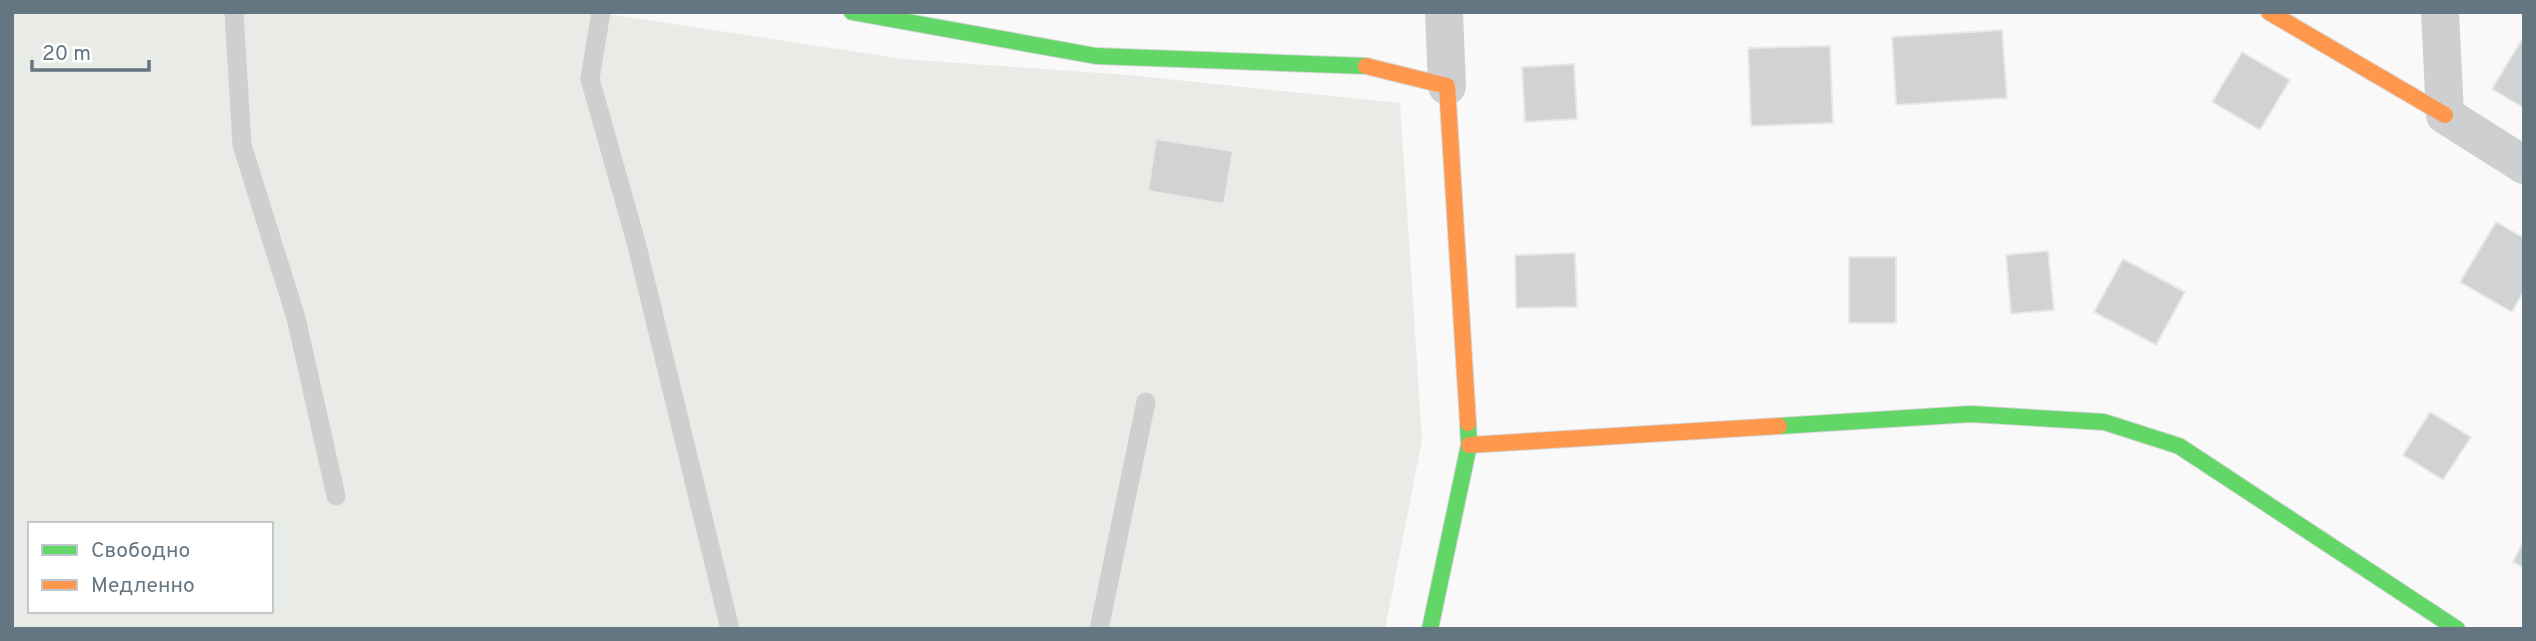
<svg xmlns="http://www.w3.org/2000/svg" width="2536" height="641" font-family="Overpass,sans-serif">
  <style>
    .green { fill: #e8ebe6; fill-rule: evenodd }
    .building { fill: #d0d2d3; stroke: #e8e8e8; stroke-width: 2 }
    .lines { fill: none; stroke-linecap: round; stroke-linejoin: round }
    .fast-casing { stroke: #d5d6d7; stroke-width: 18 }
    .slow-casing { stroke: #d5d6d7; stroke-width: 18 }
    .lane { stroke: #cecfd0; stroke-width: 19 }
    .street { stroke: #cecfd0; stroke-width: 38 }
    .fast { stroke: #63d668; stroke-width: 16 }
    .slow { stroke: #ff974d; stroke-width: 16 }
  </style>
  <rect width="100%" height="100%" fill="#f9f9f9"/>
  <path class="green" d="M 12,12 L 595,12 L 903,59 L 1127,75 L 1400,103 L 1422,440 L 1385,629 L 12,629 ZM 30,524 L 271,524 L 271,611 L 30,611 Z"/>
  <path class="building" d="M 2002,30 L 2007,98 L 1896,105 L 1892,37 Z
    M 2521,41 L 2524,42 L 2524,108 L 2492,89 Z
    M 1830,46 L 1833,123 L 1751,126 L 1748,48 Z
    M 2242,52 L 2290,80 L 2260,130 L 2212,102 Z
    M 1574,64 L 1577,119 L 1525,122 L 1522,67 Z
    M 1156,139 L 1233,151 L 1224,204 L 1148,191 Z
    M 2496,222 L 2524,238 L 2524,291 L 2512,312 L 2460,282 Z
    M 2048,251 L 2054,310 L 2011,314 L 2006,255 Z
    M 1575,253 L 1577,307 L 1516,308 L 1515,255 Z
    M 1849,257 L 1896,257 L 1896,323 L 1849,323 Z
    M 2123,259 L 2185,292 L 2156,345 L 2094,312 Z
    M 2430,412 L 2471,437 L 2443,480 L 2403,455 Z
    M 2524,540 L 2524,568 L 2513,562 Z"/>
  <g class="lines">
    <g class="fast-casing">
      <path id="fast" d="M 852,12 L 1096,56 L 1366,66
        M 1779,426 L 1971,414 L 2104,422 L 2179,446 L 2457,629
        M 1430,629 L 1469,445 L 1468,423"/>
    </g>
    <g class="slow-casing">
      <path id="slow" d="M 2269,12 L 2445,115
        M 1366,66 L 1447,86 L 1468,423
        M 1469,445 L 1779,426"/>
    </g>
    <path class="lane" d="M 234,12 L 242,145 L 296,318 L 336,496
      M 601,12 L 590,79 L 636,242 L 730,629
      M 1099,629 L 1146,402"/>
    <path class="street" d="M 1444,12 L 1447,86
      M 2440,12 L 2445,115 L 2524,165"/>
    <use href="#fast" class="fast"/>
    <use href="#slow" class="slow"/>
  </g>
  <rect width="2536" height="641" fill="none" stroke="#657683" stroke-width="28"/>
  <rect x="28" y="522" width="245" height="91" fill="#ffffff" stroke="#c1c8cd" stroke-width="2"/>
  <rect x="42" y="545" width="35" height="10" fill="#63d668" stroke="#c1c8cd" stroke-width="2"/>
  <text x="91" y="557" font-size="21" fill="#657683">Свободно</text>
  <rect x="42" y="580" width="35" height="10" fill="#ff974d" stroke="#c1c8cd" stroke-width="2"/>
  <text x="91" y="592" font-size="21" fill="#657683">Медленно</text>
  <path d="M32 60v10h117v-10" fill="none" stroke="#657683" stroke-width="3.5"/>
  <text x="42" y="60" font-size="21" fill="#657683" stroke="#ffffff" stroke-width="5" paint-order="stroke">20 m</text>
</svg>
